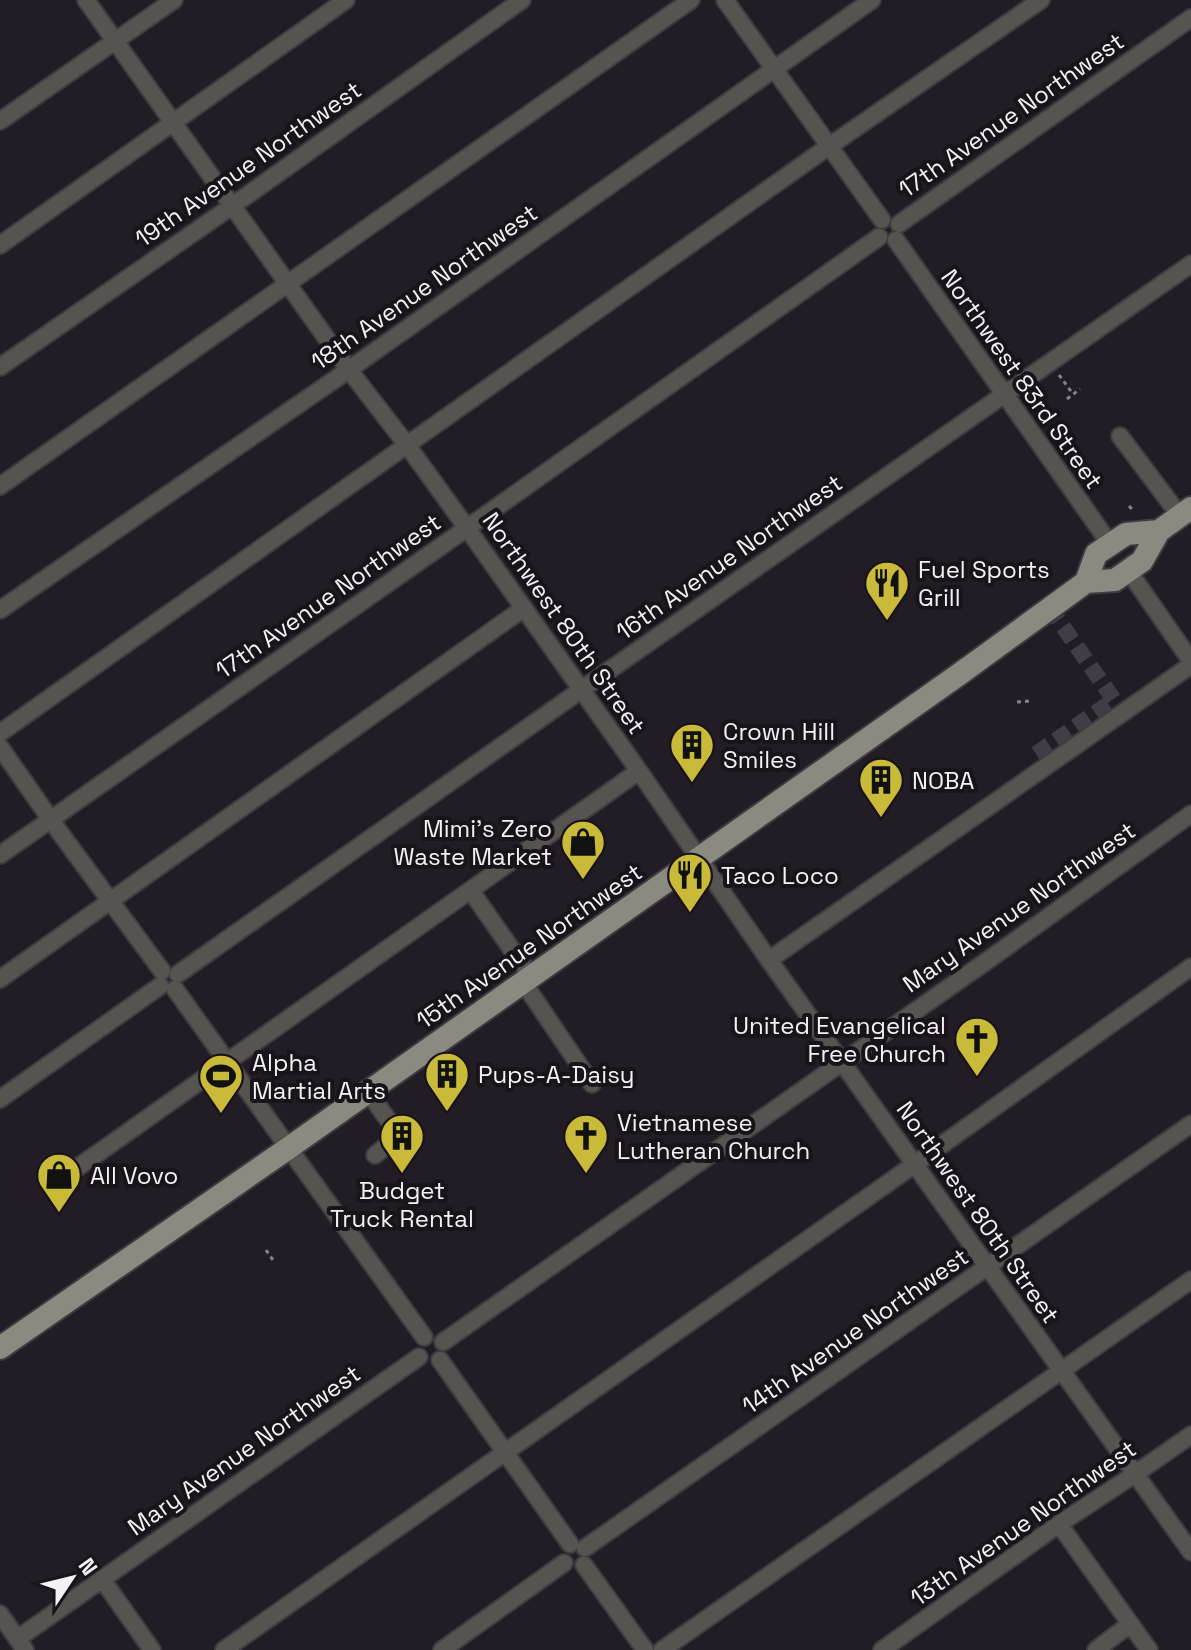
<svg xmlns="http://www.w3.org/2000/svg" width="1191" height="1650" font-family="'Space Grotesk',sans-serif">
  <style>
    .lines { fill: none; stroke-linecap: round; stroke-linejoin: round }
    .minor-tunnel { stroke: #423d44; stroke-width: 16; stroke-dasharray: 16 8; stroke-linecap: butt }
    .minor-casing { stroke: #3f3b41; stroke-width: 20 }
    .major-casing { stroke: #3f3b41; stroke-width: 26 }
    .path { stroke: #868288; stroke-width: 3; stroke-dasharray: 4 4; stroke-linecap: butt }
    .minor { stroke: #555450; stroke-width: 16 }
    .major { stroke: #8a8a81; stroke-width: 22 }
    .labels { text-anchor: middle; dominant-baseline: central; stroke-width: 8; stroke-linejoin: round; paint-order: stroke }
    .street-label { font-size: 24px; fill: #f4f1f6; stroke: #19141a }
    .poi-label { font-size: 24px; fill: #f4f1f6; stroke: #19141a; text-anchor: start }
  </style>
  <rect width="100%" height="100%" fill="#221d24"/>
  <g class="lines">
    <path class="minor-tunnel" d="M 1036,754 L 1114,700 L 1050,608"/>
    <g class="minor-casing">
      <path id="minor" d="M 86,0 L 349,370 L 407,445 L 467,528 L 639,771 L 769,960 L 1191,1552
        M 725,0 L 882,220
        M 0,121 L 174,0
        M 899,224 L 1191,18
        M 896,240 L 1110,544
        M 0,245 L 346,0
        M 0,367 L 232,206 L 522,0
        M 1120,436 L 1180,516
        M 0,486 L 691,0
        M 1128,570 L 1191,661
        M 0,610 L 337,378 L 872,0
        M 0,733 L 815,156 L 1041,0
        M 0,747 L 58,830 L 162,971
        M 0,855 L 487,514 L 879,237
        M 471,891 L 531,977
        M 769,960 L 1191,665
        M 178,974 L 581,690 L 1191,264
        M 0,979 L 524,608
        M 523,982 L 592,1084
        M 175,989 L 424,1337
        M 368,1092 L 394,1128 L 395,1139 L 375,1155
        M 0,1099 L 160,986
        M 60,1180 L 639,771
        M 443,1342 L 991,958 L 1191,814
        M 440,1360 L 570,1544
        M 1059,1524 L 1149,1650
        M 585,1548 L 1191,1124
        M 584,1565 L 645,1650
        M 102,1579 L 152,1650
        M 0,1614 L 25,1650
        M 17,1639 L 419,1357
        M 224,1650 L 915,1164 L 1191,967
        M 442,1650 L 564,1563
        M 662,1650 L 1191,1280
        M 882,1650 L 1059,1524 L 1135,1474 L 1191,1435
        M 1096,1650 L 1130,1624"/>
    </g>
    <g class="major-casing">
      <path id="major" d="M 1086,582 L 1096,554 L 1126,534 L 1159,531
        M 0,1348 L 290,1147 L 961,673 L 1086,582 L 1115,580 L 1142,561 L 1159,531 L 1191,508"/>
    </g>
    <path class="path" d="M 1059,375 L 1073,394
      M 1067,399 L 1080,389
      M 1129,506 L 1133,510
      M 1017,702 L 1030,701
      M 266,1250 L 273,1260"/>
    <use href="#minor" class="minor"/>
    <use href="#major" class="major"/>
  </g>
  <defs>
    <g id="restaurant-pin" transform="scale(2.3)"><path d="M0 17L-7.5 6A9.5 9.5 0 1 1 7.5 6Z" fill="#c9ba3a" stroke="#19141a"/><path d="M-5-6h1v4h1v-4h1v4h1v-4h1v5L-1.5 .5V6h-2V.5L-5-1ZM5-6V6H3V1.5H1.5Q1.5-4 5-6Z" fill="#111"/></g>
    <g id="building-pin" transform="scale(2.3)"><path d="M0 17L-7.5 6A9.5 9.5 0 1 1 7.5 6Z" fill="#c9ba3a" stroke="#19141a"/><path d="M-4-6H4V6H1V3H-1V6H-4ZM-2.5-4.3h1.7v1.8h-1.7ZM.8-4.3h1.7v1.8H.8ZM-2.5-1h1.7V.8h-1.7ZM.8-1h1.7V.8H.8Z" fill="#111"/></g>
    <g id="shop-pin" transform="scale(2.3)"><path d="M0 17L-7.5 6A9.5 9.5 0 1 1 7.5 6Z" fill="#c9ba3a" stroke="#19141a"/><path d="M-5-2.5h2.3a2.7 3.5 0 0 1 5.4 0H5L5.5 6h-11ZM-1.5-2.5h3a1.5 2.3 0 0 0-3 0Z" fill="#111"/></g>
    <g id="church-pin" transform="scale(2.3)"><path d="M0 17L-7.5 6A9.5 9.5 0 1 1 7.5 6Z" fill="#c9ba3a" stroke="#19141a"/><path d="M-1.2-6h2.4v3.5h3.3v2.4h-3.3V6h-2.4V-.1h-3.3v-2.4h3.3Z" fill="#111"/></g>
    <g id="stadium-pin" transform="scale(2.3)"><path d="M0 17L-7.5 6A9.5 9.5 0 1 1 7.5 6Z" fill="#c9ba3a" stroke="#19141a"/><path d="M0-5a6.5 5 0 1 0 0 10a6.5 5 0 1 0 0-10ZM-3.5-1.8h7v3.6h-7Z" fill="#111"/></g>
  </defs>
  <g fill-rule="evenodd">
    <use href="#restaurant-pin" x="887" y="583"/>
    <use href="#building-pin" x="692" y="745"/>
    <use href="#building-pin" x="881" y="780"/>
    <use href="#shop-pin" x="583" y="842"/>
    <use href="#restaurant-pin" x="690" y="875"/>
    <use href="#church-pin" x="977" y="1039"/>
    <use href="#building-pin" x="447" y="1074"/>
    <use href="#stadium-pin" x="221" y="1076"/>
    <use href="#building-pin" x="402" y="1136"/>
    <use href="#church-pin" x="586" y="1136"/>
    <use href="#shop-pin" x="59" y="1175"/>
  </g>
  <g class="labels">
    <g class="street-label">
      <text transform="translate(1011 115) rotate(-35)">17th Avenue Northwest</text>
      <text transform="translate(248 164) rotate(-35)">19th Avenue Northwest</text>
      <text transform="translate(424 287) rotate(-35)">18th Avenue Northwest</text>
      <text transform="translate(1022 379) rotate(55)">Northwest 83rd Street</text>
      <text transform="translate(729 557) rotate(-35)">16th Avenue Northwest</text>
      <text transform="translate(328 596) rotate(-35)">17th Avenue Northwest</text>
      <text transform="translate(564 623) rotate(55)">Northwest 80th Street</text>
      <text transform="translate(1019 907) rotate(-35)">Mary Avenue Northwest</text>
      <text transform="translate(529 946) rotate(-35)">15th Avenue Northwest</text>
      <text transform="translate(978 1212) rotate(55)">Northwest 80th Street</text>
      <text transform="translate(855 1331) rotate(-35)">14th Avenue Northwest</text>
      <text transform="translate(244 1450) rotate(-35)">Mary Avenue Northwest</text>
      <text transform="translate(1023 1523) rotate(-35)">13th Avenue Northwest</text>
    </g>
    <g class="poi-label">
      <text x="918" y="569">Fuel Sports<tspan x="918" dy="28">Grill</tspan></text>
      <text x="723" y="731">Crown Hill<tspan x="723" dy="28">Smiles</tspan></text>
      <text x="912" y="780">NOBA</text>
      <text x="552" y="828" text-anchor="end">Mimi’s Zero<tspan x="552" dy="28">Waste Market</tspan></text>
      <text x="721" y="875">Taco Loco</text>
      <text x="946" y="1025" text-anchor="end">United Evangelical<tspan x="946" dy="28">Free Church</tspan></text>
      <text x="252" y="1062">Alpha<tspan x="252" dy="28">Martial Arts</tspan></text>
      <text x="478" y="1074">Pups-A-Daisy</text>
      <text x="617" y="1122">Vietnamese<tspan x="617" dy="28">Lutheran Church</tspan></text>
      <text x="90" y="1175">All Vovo</text>
      <text x="402" y="1190" text-anchor="middle">Budget<tspan x="402" dy="28">Truck Rental</tspan></text>
    </g>
  </g>
  <g transform="translate(72 1578) rotate(55)" stroke="#19141a" stroke-width="6" paint-order="stroke">
  <path d="M0-6L14 30L0 20L-14 30Z" fill="#f4f1f6"/>
  <text y="-12" font-size="22" font-weight="bold" text-anchor="middle" fill="#f4f1f6">N</text>
  </g>
</svg>
